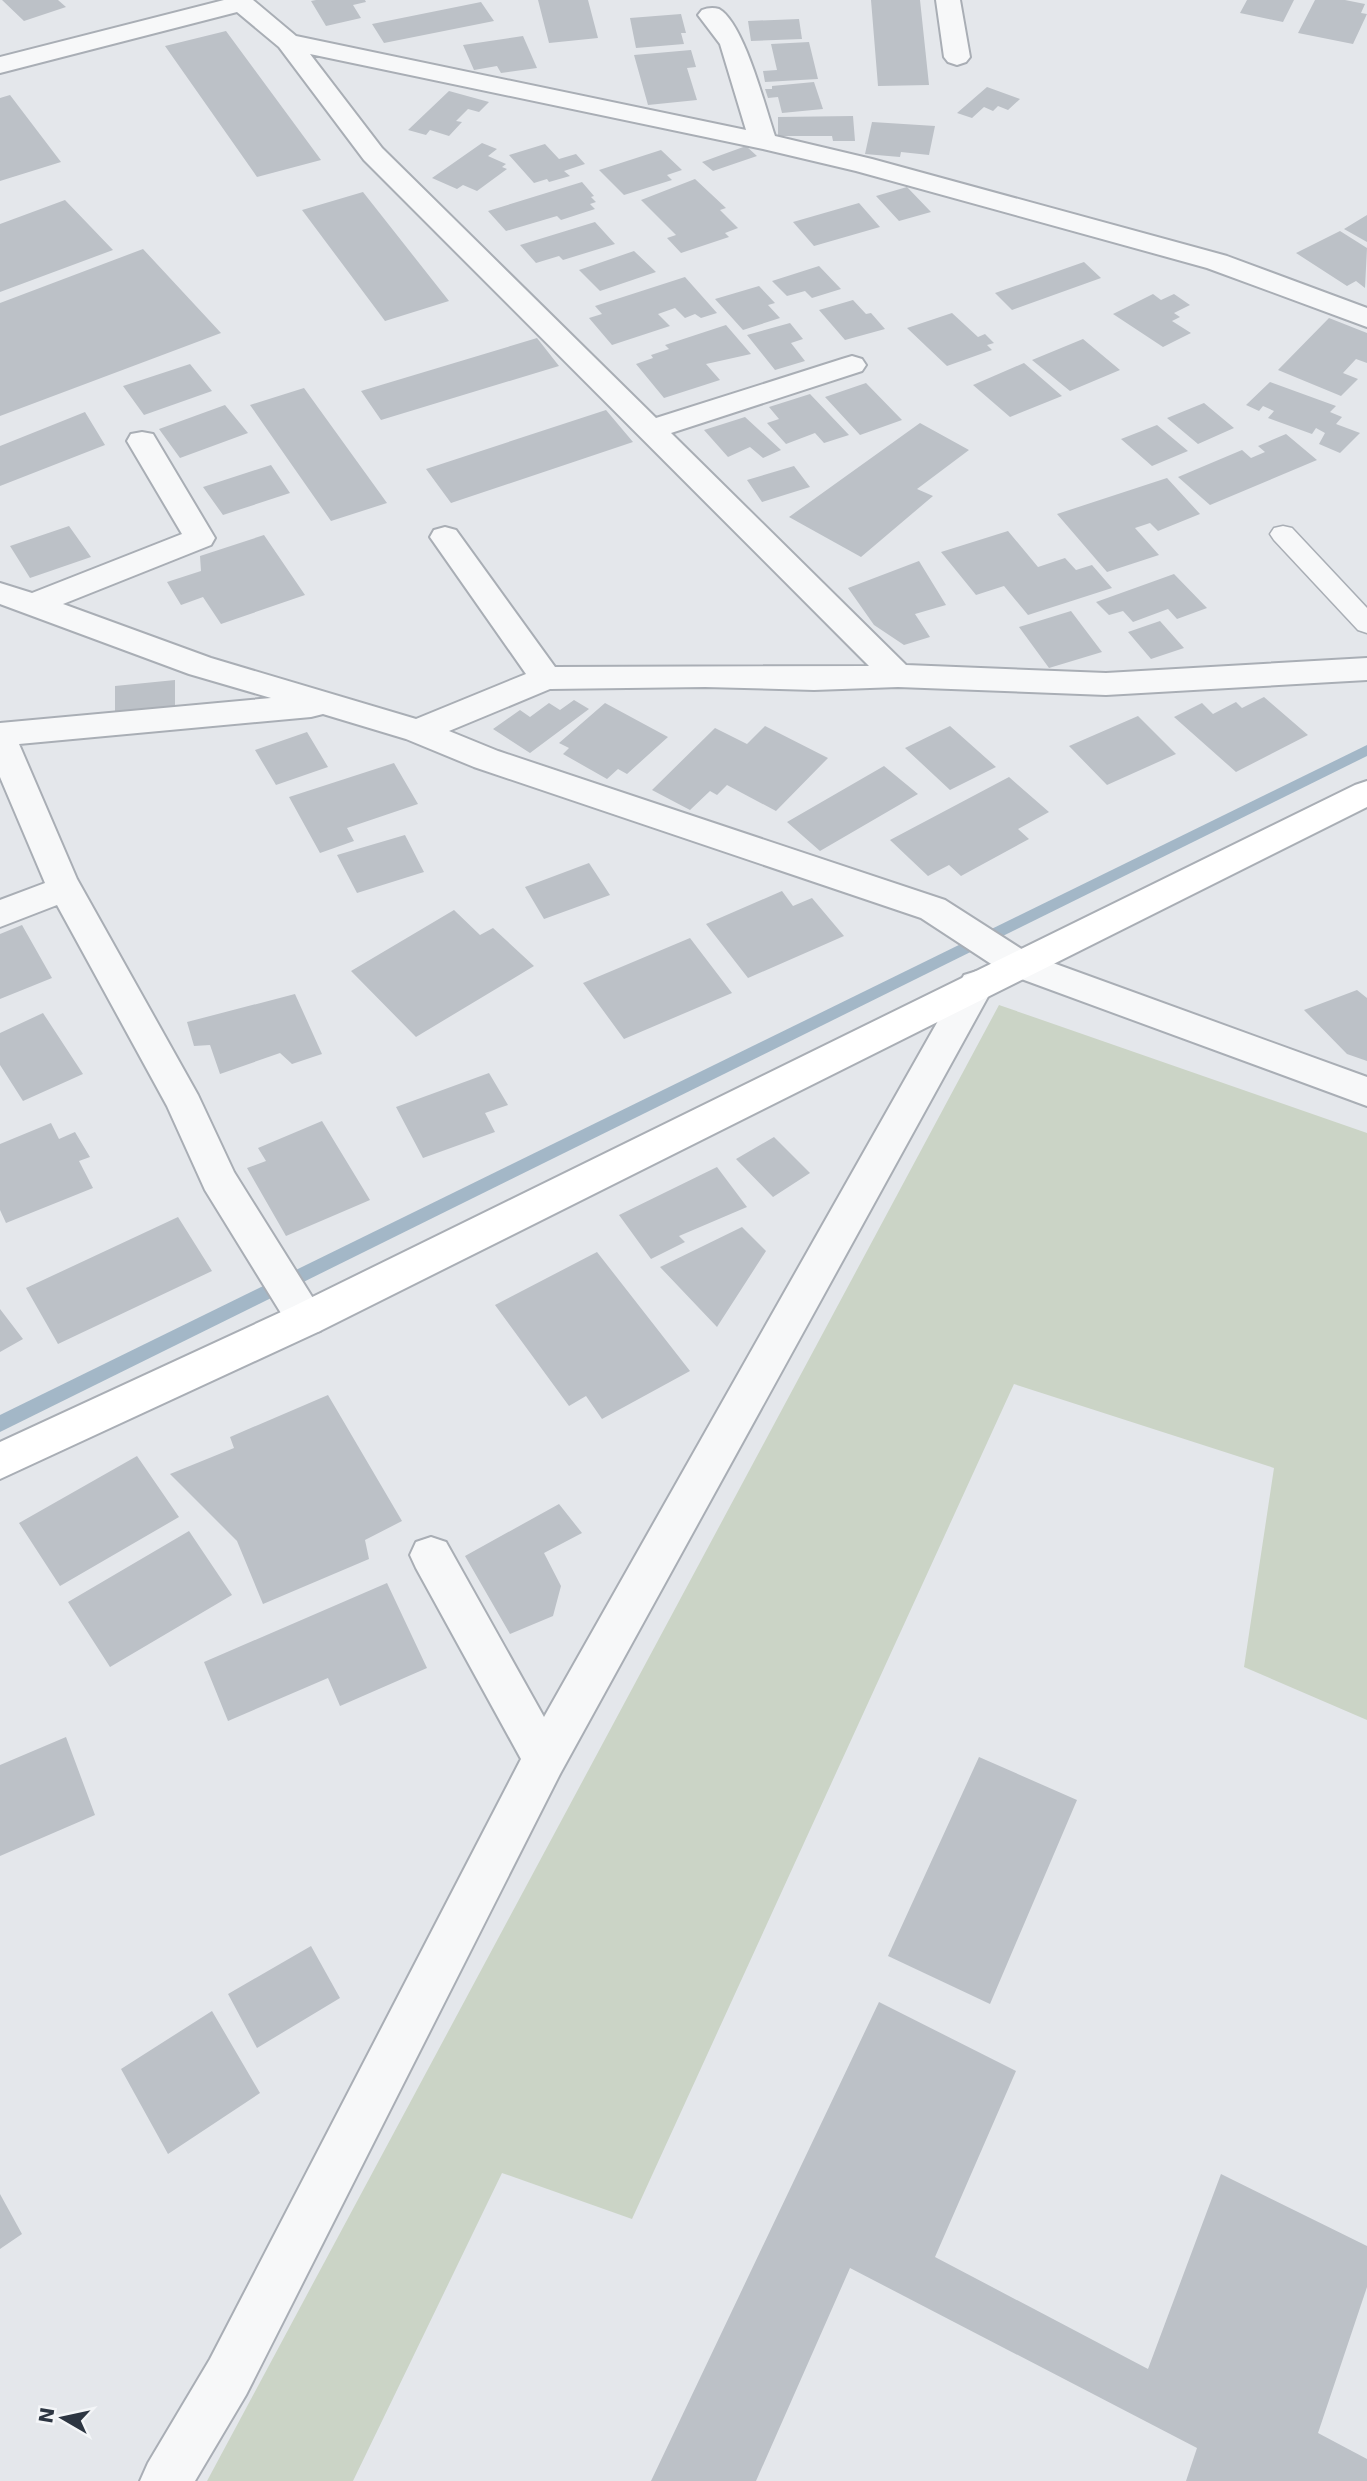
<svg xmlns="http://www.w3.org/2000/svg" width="1367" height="2481" font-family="'DejaVu Sans',sans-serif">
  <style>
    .green { fill: #cbd4c6 }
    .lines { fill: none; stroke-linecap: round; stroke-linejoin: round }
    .stream { fill: #a3b7c7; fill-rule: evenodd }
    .building { fill: #bcc1c7 }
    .lane-casing { stroke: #a9aeb5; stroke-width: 3 }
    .street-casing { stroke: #a9aeb5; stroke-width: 4 }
    .secondary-casing { stroke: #a9aeb5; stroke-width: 4 }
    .lane { fill: #f7f8f9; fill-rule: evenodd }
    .street { fill: #f7f8f9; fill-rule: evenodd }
    .secondary { fill: #fff; fill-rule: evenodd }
  </style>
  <rect width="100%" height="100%" fill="#e4e7eb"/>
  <path class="green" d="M 999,1005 L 1367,1133 L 1367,1720 L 1244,1667 L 1274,1468 L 1014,1384 L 632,2219 L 502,2173 L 353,2481 L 207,2481 Z"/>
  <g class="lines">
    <path class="stream" d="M 1367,745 L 1367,756 L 0,1432 L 0,1415 Z"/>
  </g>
  <path class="building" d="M 2,0 L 58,0 L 66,7 L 24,21 Z
    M 316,0 L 365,0 L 366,2 L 353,5 L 361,18 L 326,26 L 311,1 Z
    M 538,0 L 588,0 L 598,38 L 549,43 Z
    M 871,0 L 920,0 L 929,85 L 878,86 Z
    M 1247,0 L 1294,0 L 1283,22 L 1240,13 Z
    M 1315,0 L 1345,0 L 1365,4 L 1361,13 L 1367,14 L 1353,44 L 1298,33 Z
    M 481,2 L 494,21 L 384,43 L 372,24 Z
    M 681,14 L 686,33 L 681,33 L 684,44 L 636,48 L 630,18 Z
    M 799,19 L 802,39 L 751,41 L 748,21 Z
    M 226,31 L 321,160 L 257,177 L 165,46 Z
    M 523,36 L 537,68 L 501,73 L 497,66 L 474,70 L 463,45 Z
    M 809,42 L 818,79 L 765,82 L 763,71 L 777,70 L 771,44 Z
    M 691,50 L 696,67 L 687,68 L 697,100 L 648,105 L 634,55 Z
    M 814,82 L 823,109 L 782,113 L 778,97 L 768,98 L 765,89 L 772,89 L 772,86 Z
    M 987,87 L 1020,99 L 1008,110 L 998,106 L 993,111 L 984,107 L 972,118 L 957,113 Z
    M 449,91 L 489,102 L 479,112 L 468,109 L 456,121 L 462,122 L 449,136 L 430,130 L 426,135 L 408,130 Z
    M 10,95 L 61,162 L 0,181 L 0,98 Z
    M 853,116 L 855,141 L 833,141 L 832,136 L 778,136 L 778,117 Z
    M 872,122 L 935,126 L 929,155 L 901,152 L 900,157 L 865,154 Z
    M 482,143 L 497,149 L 488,156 L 506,164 L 502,167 L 507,169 L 477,191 L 463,185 L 457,189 L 432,178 Z
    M 545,144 L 559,159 L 576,154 L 585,164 L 564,171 L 570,176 L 549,182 L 547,179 L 534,183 L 509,155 Z
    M 746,146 L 757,156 L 713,171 L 702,162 Z
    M 661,150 L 682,170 L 667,175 L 672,180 L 624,195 L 599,170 Z
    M 695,179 L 726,208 L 720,210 L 738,228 L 725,233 L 729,237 L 681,253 L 667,238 L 676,235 L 641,200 Z
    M 582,182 L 594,196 L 591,197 L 596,202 L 590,204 L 595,209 L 561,220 L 557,216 L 506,231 L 488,211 Z
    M 907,187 L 931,212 L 899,221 L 876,196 Z
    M 363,192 L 449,301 L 385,321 L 302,210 Z
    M 65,200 L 113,250 L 0,292 L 0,224 Z
    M 859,203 L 880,227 L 814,246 L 793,222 Z
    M 1367,215 L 1367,242 L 1344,229 Z
    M 595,222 L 615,244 L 563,260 L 559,256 L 536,263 L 520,245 Z
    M 1340,231 L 1367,248 L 1365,288 L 1356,281 L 1347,286 L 1296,253 Z
    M 143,249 L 221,333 L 0,416 L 0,303 Z
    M 634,251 L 656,272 L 600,291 L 579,270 Z
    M 1084,262 L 1101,278 L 1012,310 L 995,293 Z
    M 819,266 L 841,289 L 812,298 L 805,291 L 787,296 L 772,281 Z
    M 685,277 L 717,313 L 701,318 L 695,314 L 685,318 L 675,308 L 658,314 L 670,326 L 612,345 L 589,318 L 602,314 L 595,306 Z
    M 759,286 L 775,303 L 768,305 L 780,318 L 743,330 L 715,299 Z
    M 1153,294 L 1161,300 L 1174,294 L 1190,305 L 1174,313 L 1180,317 L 1172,321 L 1191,333 L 1163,347 L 1113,314 Z
    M 853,300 L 866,314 L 871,313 L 885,329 L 845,340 L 819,310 Z
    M 952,313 L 978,337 L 985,334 L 994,343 L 987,345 L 992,350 L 947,366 L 907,328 Z
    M 1329,318 L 1367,333 L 1367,363 L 1356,359 L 1343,373 L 1358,379 L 1341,396 L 1278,370 Z
    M 790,323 L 803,339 L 791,343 L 805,361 L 775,370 L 747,335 Z
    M 726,325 L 751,354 L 706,364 L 720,380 L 664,398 L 636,364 L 653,358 L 651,355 L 669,349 L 665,345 Z
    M 537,338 L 559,366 L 381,420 L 361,391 Z
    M 1083,339 L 1120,370 L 1070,391 L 1032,360 Z
    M 1024,363 L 1062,396 L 1010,417 L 973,385 Z
    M 190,364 L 212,391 L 144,415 L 123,386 Z
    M 1270,382 L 1336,406 L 1330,412 L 1342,417 L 1336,424 L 1360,433 L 1340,453 L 1319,444 L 1325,433 L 1316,428 L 1312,434 L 1268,418 L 1274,411 L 1263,406 L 1259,411 L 1246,405 Z
    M 866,383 L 902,420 L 860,435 L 825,397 Z
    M 304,388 L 387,503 L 331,521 L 250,405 Z
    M 810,394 L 849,435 L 824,443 L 815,433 L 786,444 L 767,423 L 779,419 L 769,407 Z
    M 1204,403 L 1234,428 L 1198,444 L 1167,418 Z
    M 225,405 L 248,433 L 180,458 L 159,429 Z
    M 606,410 L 633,442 L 451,503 L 426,469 Z
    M 85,412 L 105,445 L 0,486 L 0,446 Z
    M 745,417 L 781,450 L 763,458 L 750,447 L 728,457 L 704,430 Z
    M 920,423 L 969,450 L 917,489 L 933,496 L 861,557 L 789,517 Z
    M 1157,425 L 1188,451 L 1152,466 L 1121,439 Z
    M 1286,434 L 1317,460 L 1210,505 L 1178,477 L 1242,450 L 1251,458 L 1265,452 L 1258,446 Z
    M 271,465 L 290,493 L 223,515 L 203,487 Z
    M 794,466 L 810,487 L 762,502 L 747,480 Z
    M 1167,478 L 1200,514 L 1158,531 L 1150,523 L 1135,528 L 1159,555 L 1107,572 L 1057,514 Z
    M 69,526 L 91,557 L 30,578 L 10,546 Z
    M 1008,531 L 1038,567 L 1065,558 L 1076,570 L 1092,565 L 1112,588 L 1028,615 L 1004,586 L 976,595 L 941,552 Z
    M 264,535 L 305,595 L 221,624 L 203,597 L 181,605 L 167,582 L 201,571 L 200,556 Z
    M 919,561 L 946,605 L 915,614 L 930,637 L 904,645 L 874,625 L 848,588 Z
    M 1174,574 L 1207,608 L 1177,619 L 1168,609 L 1133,622 L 1123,611 L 1109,615 L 1096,602 Z
    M 1071,611 L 1102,652 L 1049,668 L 1019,627 Z
    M 1160,621 L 1184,648 L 1151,659 L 1128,632 Z
    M 175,680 L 175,706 L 115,712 L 115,686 Z
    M 1264,697 L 1308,735 L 1236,772 L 1174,717 L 1202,703 L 1213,714 L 1236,702 L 1242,708 Z
    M 574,700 L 589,709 L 530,753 L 493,729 L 520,710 L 530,717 L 549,703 L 560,710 Z
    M 605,703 L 668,737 L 627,774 L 618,769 L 607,779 L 563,754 L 569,748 L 559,743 Z
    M 1138,716 L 1176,754 L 1107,785 L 1069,746 Z
    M 765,726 L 828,758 L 776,811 L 727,785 L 717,795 L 710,791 L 690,810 L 652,790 L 715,728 L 747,744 Z
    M 950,726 L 996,767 L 950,790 L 905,748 Z
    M 307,732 L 328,767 L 276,785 L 255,750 Z
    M 394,763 L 418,804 L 347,828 L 354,841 L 320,853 L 289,797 Z
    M 884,766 L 918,794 L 820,851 L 787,822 Z
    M 1009,777 L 1049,812 L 1018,829 L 1029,839 L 961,876 L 949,865 L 928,876 L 890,840 Z
    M 405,835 L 424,872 L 357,893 L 337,855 Z
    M 589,863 L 610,895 L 544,919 L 525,887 Z
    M 782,891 L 793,906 L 812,898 L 844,936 L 748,978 L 706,924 Z
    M 454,910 L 480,935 L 493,928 L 534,966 L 416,1037 L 351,971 Z
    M 22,925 L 52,978 L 0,999 L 0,934 Z
    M 690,938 L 732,993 L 624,1039 L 583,983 Z
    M 1357,990 L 1367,998 L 1367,1061 L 1347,1054 L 1304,1010 Z
    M 295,994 L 322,1054 L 292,1064 L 280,1053 L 220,1074 L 210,1045 L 194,1046 L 187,1022 Z
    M 43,1013 L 83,1074 L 23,1101 L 0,1065 L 0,1033 Z
    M 489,1073 L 508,1105 L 485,1113 L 495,1132 L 423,1158 L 396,1107 Z
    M 322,1121 L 370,1200 L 286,1236 L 247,1168 L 266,1161 L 258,1148 Z
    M 51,1123 L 59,1139 L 75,1132 L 90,1157 L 79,1161 L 93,1188 L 6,1223 L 0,1210 L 0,1144 Z
    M 774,1137 L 810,1173 L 773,1197 L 736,1159 Z
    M 717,1167 L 747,1207 L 679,1236 L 685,1242 L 651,1259 L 619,1215 Z
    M 178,1217 L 212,1271 L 58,1344 L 26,1288 Z
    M 742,1227 L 766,1251 L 717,1327 L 660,1267 Z
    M 597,1252 L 690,1371 L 602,1419 L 586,1396 L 569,1406 L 495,1305 Z
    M 0,1309 L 23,1339 L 0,1352 Z
    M 328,1395 L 402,1521 L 365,1540 L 369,1559 L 263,1604 L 237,1541 L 170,1474 L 234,1448 L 230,1437 Z
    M 137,1456 L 179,1517 L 60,1586 L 19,1523 Z
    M 559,1504 L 582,1533 L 544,1553 L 561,1586 L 553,1616 L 510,1634 L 465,1556 Z
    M 189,1531 L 232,1595 L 110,1667 L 68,1602 Z
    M 387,1583 L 427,1668 L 340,1706 L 328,1678 L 228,1721 L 204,1662 Z
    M 66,1737 L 95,1815 L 0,1856 L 0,1765 Z
    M 979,1757 L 1077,1800 L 990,2004 L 888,1956 Z
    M 311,1946 L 340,1998 L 257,2048 L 228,1994 Z
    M 879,2002 L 1016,2071 L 935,2257 L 1148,2369 L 1221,2174 L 1367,2246 L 1367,2287 L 1318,2433 L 1367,2459 L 1367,2481 L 1186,2481 L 1197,2448 L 850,2268 L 756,2481 L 651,2481 Z
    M 212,2011 L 260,2093 L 168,2154 L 121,2069 Z
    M 0,2194 L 22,2234 L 0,2249 Z"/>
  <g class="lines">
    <g class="lane-casing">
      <path id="lane" d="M 1283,526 L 1292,528 L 1367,608 L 1367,633 L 1358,630 L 1274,540 L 1270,534 L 1274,528 Z"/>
    </g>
    <g class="street-casing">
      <path id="street" d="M 224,0 L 253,0 L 296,36 L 746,130 L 720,44 L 698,15 L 702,10 C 707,8 713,7 719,9 C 744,23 765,107 775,136 L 872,159 L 1227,256 L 1367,308 L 1367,327 L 1207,268 L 856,171 L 763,149 L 310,54 L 382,148 L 656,418 L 842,359 L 852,356 L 862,359 L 866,365 L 862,371 L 671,433 L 906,665 L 1106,673 L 1367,658 L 1367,680 L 1106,695 L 898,687 L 814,690 L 705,687 L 550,689 L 449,731 L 498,751 L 945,900 L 1031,955 L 1367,1077 L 1367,1106 L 1005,973 L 921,918 L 474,767 L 406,739 L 323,714 L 311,717 L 19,744 L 77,879 L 198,1095 L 234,1172 L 326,1319 L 320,1331 L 306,1335 L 292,1331 L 205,1190 L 167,1106 L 57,905 L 0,927 L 0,900 L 45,883 L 0,777 L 0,723 L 271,698 L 189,674 L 0,604 L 0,583 L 32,593 L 182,534 L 127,441 L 131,434 L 142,432 L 153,434 L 215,538 L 211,545 L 63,604 L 211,658 L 416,719 L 526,674 L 430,537 L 434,530 L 445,527 L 456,530 L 555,667 L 869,666 L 364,160 L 279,47 L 237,12 L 0,73 L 0,57 Z
        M 936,0 L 960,0 L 970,57 L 966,62 L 957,65 L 948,62 L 944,57 Z
        M 977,971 L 990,975 L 995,984 L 560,1774 L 246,2395 L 195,2481 L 140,2481 L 148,2463 L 210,2359 L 521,1759 L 416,1568 L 410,1555 L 416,1542 L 431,1537 L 446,1542 L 544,1717 L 964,975 Z"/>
    </g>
    <g class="secondary-casing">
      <path id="secondary" d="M 1367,781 L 1367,807 L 320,1331 L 0,1479 L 0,1442 L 292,1307 L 1355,785 Z"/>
    </g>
    <use href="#lane" class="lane"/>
    <use href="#street" class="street"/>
    <use href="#secondary" class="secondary"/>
  </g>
  <g transform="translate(63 2418) rotate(279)" stroke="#f4f6f8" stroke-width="5" paint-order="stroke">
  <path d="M0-5L12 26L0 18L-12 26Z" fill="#2d3642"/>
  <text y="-10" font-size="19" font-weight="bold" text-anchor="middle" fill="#2d3642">N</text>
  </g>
</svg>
